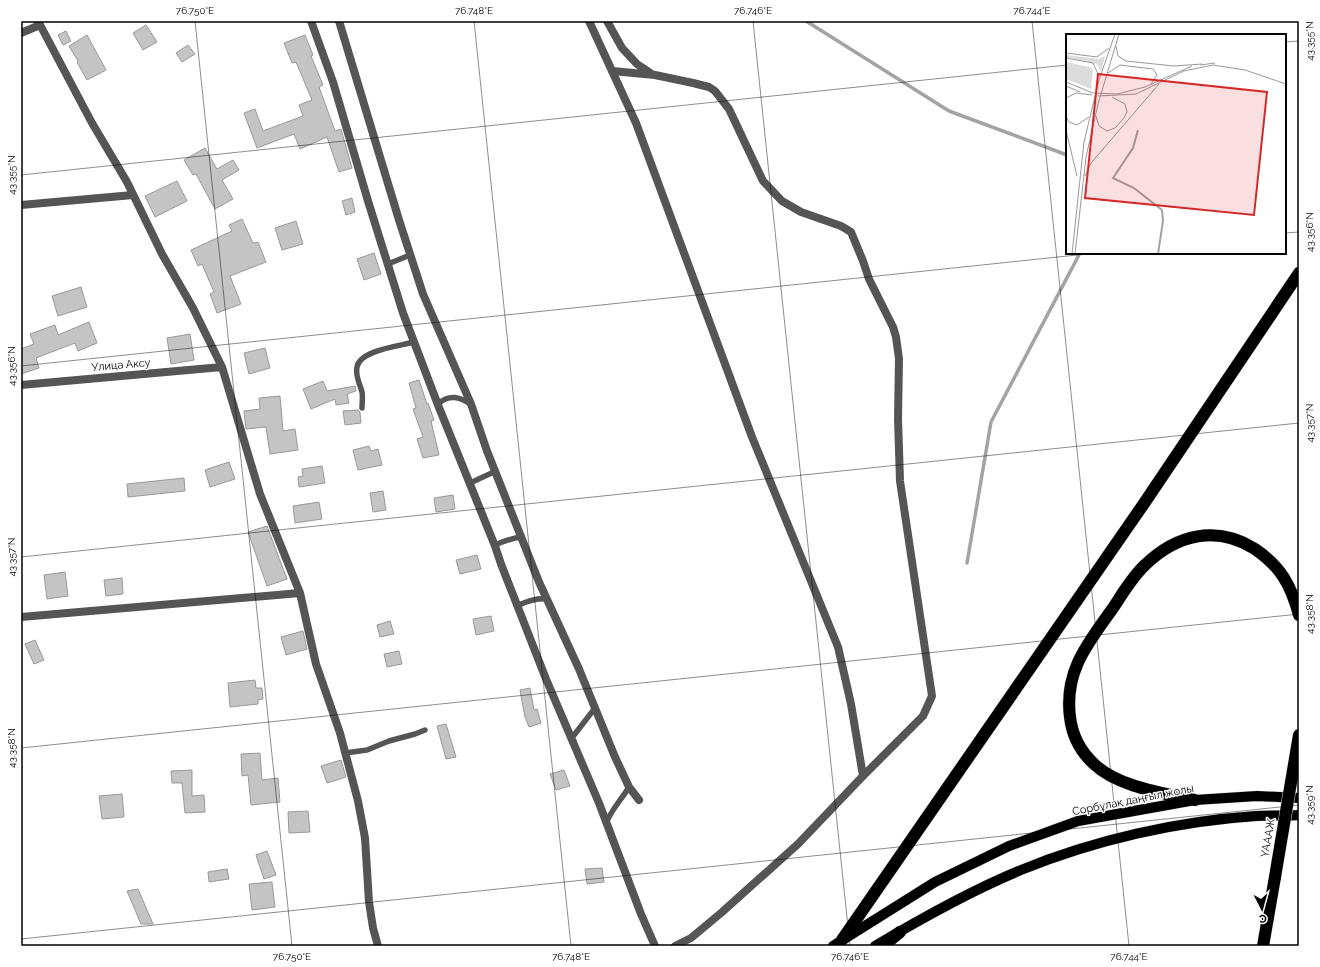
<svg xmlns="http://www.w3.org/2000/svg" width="1320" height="967" font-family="Raleway,sans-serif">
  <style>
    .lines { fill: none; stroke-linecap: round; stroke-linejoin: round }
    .stream { stroke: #a3a3a3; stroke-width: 3.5 }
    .building { fill: #c4c4c4; stroke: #999 }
    .primary-casing { stroke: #dbdbdb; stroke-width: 11 }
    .motorway-casing { stroke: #dbdbdb; stroke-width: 13 }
    .service { stroke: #555; stroke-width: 5.5 }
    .minor { stroke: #555; stroke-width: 8 }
    .primary { stroke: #000; stroke-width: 10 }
    .motorway { stroke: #000; stroke-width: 12 }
    .motorway-bridge-casing { stroke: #dbdbdb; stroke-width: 13; stroke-linecap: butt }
    .motorway-bridge { stroke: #000; stroke-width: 12 }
    .ticks { fill: none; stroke: #000; stroke-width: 1; stroke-opacity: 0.45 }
    .labels { text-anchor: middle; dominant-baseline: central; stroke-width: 3; stroke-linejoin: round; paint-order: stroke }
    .street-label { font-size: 11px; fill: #000; stroke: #fff }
    .inset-river { fill: none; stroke: #a3a3a3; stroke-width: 2 }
    .inset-road { fill: none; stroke: #999; stroke-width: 1 }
    .view { fill: #d62828; fill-opacity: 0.15; stroke: #d62828; stroke-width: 2 }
    .inset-edge { fill: none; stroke: #000; stroke-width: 2 }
    .neatline { fill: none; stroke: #000; stroke-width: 1.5 }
    .ticks-label { font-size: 10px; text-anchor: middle; fill: #000 }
  </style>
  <rect width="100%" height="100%" fill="#fff"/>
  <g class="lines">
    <path class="stream" d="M 806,21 L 949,111 L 1067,155
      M 967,563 L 991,422 L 1080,253"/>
  </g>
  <path class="building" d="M 146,25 L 157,42 L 143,50 L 133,33 Z
    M 66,31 L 71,41 L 63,45 L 58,35 Z
    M 87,35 L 106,70 L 87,80 L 77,62 L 78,61 L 69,46 Z
    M 305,35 L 313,55 L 311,56 L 323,85 L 319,87 L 335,131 L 341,129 L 352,168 L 339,172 L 327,137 L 300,149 L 294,134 L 257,148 L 244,113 L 255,109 L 263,131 L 303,116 L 299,105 L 312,100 L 296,62 L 292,63 L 284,43 Z
    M 188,45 L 195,54 L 182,62 L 176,53 Z
    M 205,148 L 217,169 L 233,160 L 239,170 L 222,180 L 233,199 L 215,209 L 196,174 L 193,175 L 184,160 Z
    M 177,181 L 187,201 L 155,217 L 145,196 Z
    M 352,198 L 355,212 L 346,215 L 342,201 Z
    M 242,219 L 253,243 L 258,242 L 266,262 L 230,276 L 241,304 L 217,313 L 210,294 L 214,292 L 202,264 L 198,266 L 191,250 L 232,231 L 229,225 Z
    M 296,221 L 303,244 L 282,250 L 275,228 Z
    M 374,253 L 381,274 L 364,280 L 357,259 Z
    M 81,287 L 87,307 L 58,316 L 52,296 Z
    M 89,322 L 97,343 L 78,351 L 75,343 L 36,358 L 39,368 L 21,374 L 21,349 L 34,344 L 30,334 L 55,325 L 58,335 Z
    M 190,334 L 194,360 L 171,364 L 167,338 Z
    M 265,348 L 270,368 L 249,374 L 244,353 Z
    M 419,380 L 427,404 L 428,403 L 434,420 L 431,421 L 439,455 L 423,458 L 417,439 L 423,437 L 413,409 L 416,408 L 409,383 Z
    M 323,381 L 327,391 L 355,386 L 356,391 L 347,394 L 349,403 L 336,405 L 335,399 L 311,409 L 303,389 Z
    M 280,396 L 283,431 L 295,429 L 298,450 L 270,454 L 266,427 L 246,429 L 244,411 L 260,409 L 259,398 Z
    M 358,410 L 360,412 L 361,423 L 345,425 L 343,411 Z
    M 369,446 L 371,451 L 378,449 L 382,465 L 358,470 L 353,450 Z
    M 229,462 L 235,479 L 210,487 L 205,470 Z
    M 322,466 L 325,483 L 299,487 L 298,477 L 303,476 L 302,469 Z
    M 184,478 L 185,491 L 128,497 L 127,484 Z
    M 383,491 L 386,510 L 373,512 L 370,493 Z
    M 453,495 L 455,509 L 436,512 L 434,498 Z
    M 319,502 L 322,519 L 295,523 L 293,506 Z
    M 267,526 L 287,579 L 267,586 L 248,532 Z
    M 477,555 L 481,569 L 460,574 L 456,560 Z
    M 65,572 L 68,596 L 47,599 L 44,575 Z
    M 122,578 L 123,594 L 106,596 L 104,580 Z
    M 491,616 L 494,631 L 476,635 L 473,619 Z
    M 390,621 L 394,634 L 380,637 L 377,625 Z
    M 303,631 L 307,649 L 286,655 L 281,637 Z
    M 35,640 L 44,660 L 34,664 L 25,644 Z
    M 399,651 L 402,664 L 387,667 L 384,654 Z
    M 255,680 L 256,688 L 262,688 L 263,699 L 258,700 L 258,704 L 230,707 L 228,683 Z
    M 530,688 L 534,710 L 537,709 L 541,723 L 529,727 L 525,717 L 520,690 Z
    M 446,724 L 456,757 L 446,759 L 437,726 Z
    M 260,753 L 262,780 L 278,778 L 280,802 L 251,805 L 248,775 L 242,776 L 241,754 Z
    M 341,760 L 346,777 L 327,783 L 321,766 Z
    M 192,770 L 192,796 L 204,795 L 205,812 L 185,813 L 182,783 L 172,783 L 171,771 Z
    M 564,770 L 570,786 L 556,790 L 550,774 Z
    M 122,794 L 124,817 L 102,819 L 99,796 Z
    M 308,811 L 310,832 L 289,833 L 288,812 Z
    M 267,851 L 276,875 L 264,879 L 256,855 Z
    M 602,868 L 604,882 L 587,884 L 585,869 Z
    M 227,869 L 229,879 L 209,882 L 208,872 Z
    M 272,882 L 275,907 L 252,910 L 249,884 Z
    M 138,889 L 153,924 L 141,924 L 127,891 Z"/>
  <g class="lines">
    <g class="primary-casing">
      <path id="primary" d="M 833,946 L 935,882 L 1009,846 L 1078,821 L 1195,800 L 1257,796 L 1299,798
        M 875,946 C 922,918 970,891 1021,870 C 1094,840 1178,821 1256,816 C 1271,815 1285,816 1299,815"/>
    </g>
    <g class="motorway-casing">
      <path id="motorway" d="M 1195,800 C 1163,793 1118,787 1094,764 C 1080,751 1072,735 1070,717 C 1064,671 1088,643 1113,608 C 1123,593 1132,577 1145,565 C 1177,534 1217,525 1255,549 C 1281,567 1291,585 1299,615
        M 842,940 L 1145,502 L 1299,273
        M 883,946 L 900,932
        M 1263,946 L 1275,877"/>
    </g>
    <path class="service" d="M 388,264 L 410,255
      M 439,406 L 439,403 C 450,394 459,397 471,404
      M 362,408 C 362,402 363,397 362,392 C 360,384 355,376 357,367 C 360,350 400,346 414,342
      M 470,483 L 496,471
      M 496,549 L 495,545 C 504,541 512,538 522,537
      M 519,609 L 519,605 C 528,601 536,598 547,599
      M 571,739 L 595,708
      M 345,753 L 367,750 L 389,741 L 415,734 L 425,730
      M 606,824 C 610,811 622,799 629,787"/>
    <path class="minor" d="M 38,21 L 92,123 L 127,182 L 162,254 L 193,308 L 222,367 L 260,494 L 300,593 L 316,664 L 340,733 L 358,801 L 365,838 L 369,902 L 373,928 L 378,946
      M 311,21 L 333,82 L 368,201 L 403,313 L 438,405 L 495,546 L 501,564 L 546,679 L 599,803 L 641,914 L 655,946
      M 339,21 L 399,220 L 423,294 L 471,404 L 487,451 L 539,582 L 579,669 L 615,757 L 629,787 L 639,800
      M 589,21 L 636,123 L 752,437 L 838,647 L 851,704 L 863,776
      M 607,21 L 622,48 L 637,64 L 652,74
      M 21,33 L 40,25
      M 612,71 L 655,75 L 693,83 L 709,87 L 715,91 L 729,109 L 763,181 L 782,201 L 801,212 L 841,226 L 851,232 L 863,261 L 869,279 L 893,327 L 896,337 L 899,359 L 898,419 L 900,481 L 932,696 L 923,716 L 863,776 L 798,844 L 721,913 L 691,938 L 675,946
      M 21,205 L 133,195
      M 21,385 L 222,367
      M 21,617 L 300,593"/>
    <use href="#primary" class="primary"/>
    <use href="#motorway" class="motorway"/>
    <g class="motorway-bridge-casing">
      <path id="motorway-bridge" d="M 1275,877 L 1299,735"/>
    </g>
    <use href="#motorway-bridge" class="motorway-bridge"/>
  </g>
  <path class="ticks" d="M 195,21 L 292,946M 474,21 L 571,946M 753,21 L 850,946M 1032,21 L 1129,946M 1285,42 L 1299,41M 21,175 L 1067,65M 1285,233 L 1299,232M 21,366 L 1096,253M 21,557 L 1299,423M 21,748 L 1299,614M 21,939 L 1299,805"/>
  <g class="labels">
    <g class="street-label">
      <text transform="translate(121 365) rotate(-5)">Улица Аксу</text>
      <text transform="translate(1133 800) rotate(-11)">Сорбұлақ даңғыл жолы</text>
      <text transform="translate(1268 838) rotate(-80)">ҮАААЖ</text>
    </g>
  </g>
  <g transform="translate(1066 34)">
    <rect width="220" height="220" fill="#fff"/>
    <path d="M 0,21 L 33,25 L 39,22 L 35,38 L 31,30 L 0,23 ZM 0,28 L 23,33 L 27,36 L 25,55 L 0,45 Z" fill="#dcdcdc"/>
    <path class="inset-river" d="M 72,96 L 67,114 L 47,144 L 68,154 L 96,176 L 97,187 L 92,220"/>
    <path class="inset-road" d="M 50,12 L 52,22 L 60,27 L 108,32 L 136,30M 0,19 L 31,23 L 43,14M 0,24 L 27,29 L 33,42M 134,31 L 149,29M 42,39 L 54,31 L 87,35 L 91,41 L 85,50M 0,48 L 27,59 L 51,60 L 79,53 L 126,32M 0,52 L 14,58M 32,62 L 70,60 L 118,37 L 147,31 L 179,36 L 220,50M 0,64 L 10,59 L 26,61M 30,82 L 33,92 L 41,97 L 49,94 L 58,84 L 61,78 L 59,70 L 46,63M 0,83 L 3,88 L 11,91 L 23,83M 0,96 L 11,142M 19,142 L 25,129 L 93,50M 6,220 L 18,108 L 33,46 L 49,0M 9,220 L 20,123 L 32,70 L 53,0"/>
    <path class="view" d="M 32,40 L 201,58 L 188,181 L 19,164 Z"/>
    <rect width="220" height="220" class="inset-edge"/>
  </g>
  <rect width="1320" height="967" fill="none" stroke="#ffffff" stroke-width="44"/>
  <g transform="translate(1262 909) rotate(174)" stroke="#ffffff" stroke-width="3" paint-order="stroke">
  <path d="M0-3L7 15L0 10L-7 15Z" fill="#000000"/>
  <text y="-6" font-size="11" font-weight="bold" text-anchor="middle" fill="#000000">С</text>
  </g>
  <rect x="22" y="22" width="1276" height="923" class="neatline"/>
  <g class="ticks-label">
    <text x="195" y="14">76.750°E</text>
    <text x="474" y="14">76.748°E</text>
    <text x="753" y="14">76.746°E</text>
    <text x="1032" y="14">76.744°E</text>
    <text transform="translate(1309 41) rotate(-90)" y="4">43.355°N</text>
    <text transform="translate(11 175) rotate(-90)" y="4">43.355°N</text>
    <text transform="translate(1309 232) rotate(-90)" y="4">43.356°N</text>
    <text transform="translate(11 366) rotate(-90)" y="4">43.356°N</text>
    <text transform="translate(1309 423) rotate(-90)" y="4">43.357°N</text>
    <text transform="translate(11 557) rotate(-90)" y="4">43.357°N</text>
    <text transform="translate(1309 614) rotate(-90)" y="4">43.358°N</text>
    <text transform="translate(11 748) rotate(-90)" y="4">43.358°N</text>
    <text transform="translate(1309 805) rotate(-90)" y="4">43.359°N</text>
    <text x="292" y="960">76.750°E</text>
    <text x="571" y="960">76.748°E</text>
    <text x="850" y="960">76.746°E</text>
    <text x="1129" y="960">76.744°E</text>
  </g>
</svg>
